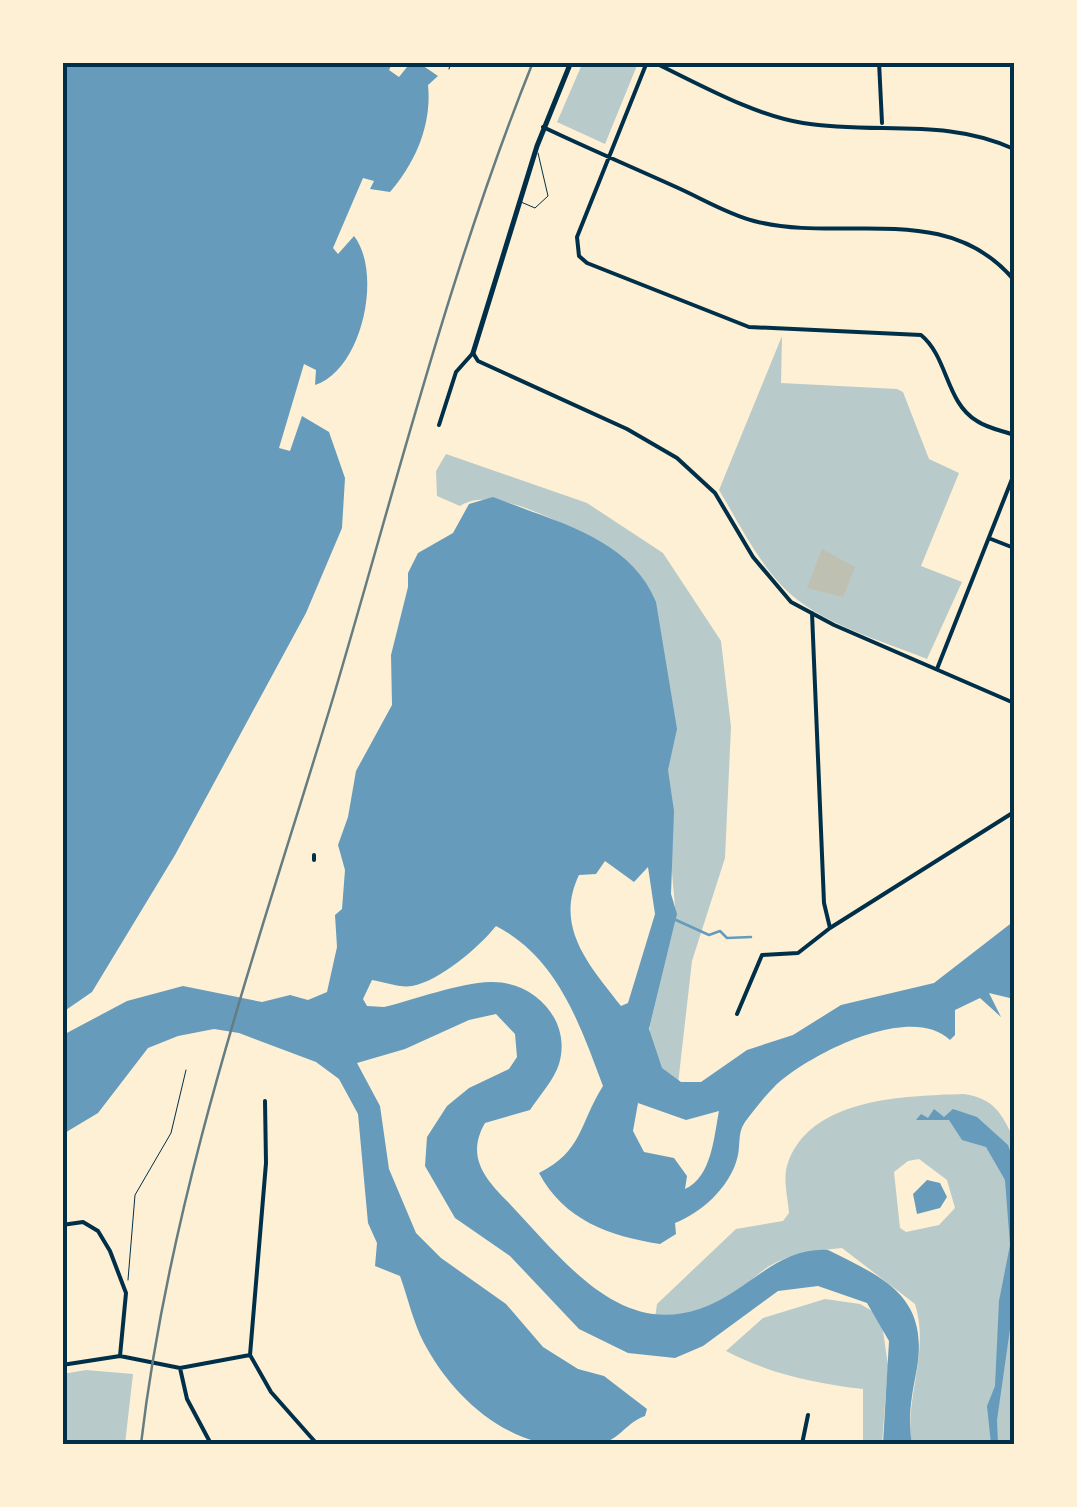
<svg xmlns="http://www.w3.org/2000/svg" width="1077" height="1507" font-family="Cabin,sans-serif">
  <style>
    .green { fill: #b9caca; fill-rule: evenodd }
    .water { fill: #669bbc; fill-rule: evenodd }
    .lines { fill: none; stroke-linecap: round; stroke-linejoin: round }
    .stream { stroke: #669bbc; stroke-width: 2.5 }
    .building { fill: #bec0b2 }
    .path { stroke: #003049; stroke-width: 1 }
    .service { stroke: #003049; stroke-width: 1 }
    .minor { stroke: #003049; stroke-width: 4 }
    .tertiary { stroke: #003049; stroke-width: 5 }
    .rail { stroke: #657d81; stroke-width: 2.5 }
    .neatline { fill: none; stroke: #003049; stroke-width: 4 }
  </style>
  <rect width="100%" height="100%" fill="#fdf0d5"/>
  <path class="green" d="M 583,62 L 638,63 L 605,144 L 557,122 Z
    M 782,336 L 781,383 L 897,389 L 903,392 L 929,459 L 959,473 L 921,566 L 962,582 L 927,659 C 881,640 819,624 783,587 C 756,559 739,523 719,490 Z
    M 446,454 L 587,503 L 663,553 L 721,641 L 731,727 L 725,858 L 692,961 L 678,1084 L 656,1073 L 648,1051 L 650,1025 L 676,918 L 647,588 C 621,550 500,478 460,506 L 437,496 L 436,471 Z
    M 964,1094 C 995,1099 1001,1113 1014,1139 L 1014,1444 L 911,1444 C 905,1396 930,1352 915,1304 L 842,1248 C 778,1254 763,1263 722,1312 L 655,1318 L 657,1304 L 736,1229 L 783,1221 L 789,1213 C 788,1199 783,1180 787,1166 C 808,1097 905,1096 964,1094 ZM 919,1159 L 947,1180 L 955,1208 L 939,1225 L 906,1232 L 900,1228 L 894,1172 L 908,1161 Z
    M 825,1299 L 860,1304 L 881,1316 L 888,1366 L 882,1444 L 863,1444 L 863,1389 C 814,1383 770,1374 726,1351 L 763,1318 Z
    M 86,1370 L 133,1374 L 125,1444 L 63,1444 L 63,1374 Z"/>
  <path class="water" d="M 393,62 L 389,70 L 399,77 L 411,62 L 419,63 L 438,76 L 428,85 C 432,124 416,162 390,192 L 370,189 L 374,181 L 363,178 L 333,248 L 338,254 L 354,236 C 383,273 362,370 315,385 L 316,370 L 304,364 L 279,448 L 290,451 L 302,416 L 329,432 L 345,478 L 342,528 L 306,613 L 175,855 L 92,992 L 63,1012 L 63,63 Z
    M 493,497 C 552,521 630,537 656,602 L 677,729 L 668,770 L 674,811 L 671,894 L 677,914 L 649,1029 L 662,1068 L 681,1082 L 701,1082 L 747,1050 L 793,1035 L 841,1005 L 934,983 L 1014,921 L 1014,999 L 989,993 L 1001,1017 L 980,998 L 955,1010 L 955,1035 L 950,1040 C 910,1002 808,1055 775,1086 C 764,1097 754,1110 745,1122 C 737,1133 741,1146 737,1159 C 729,1188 701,1213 675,1223 L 676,1234 L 660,1244 C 609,1236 564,1220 539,1173 C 583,1151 579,1124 603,1086 C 580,1025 558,958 496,926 C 479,947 440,981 412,986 C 400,988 384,982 372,980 L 363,999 L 367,1006 L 384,1007 C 418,999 457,983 491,982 C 535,981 572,1021 559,1064 C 554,1080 539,1096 530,1110 L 485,1123 C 466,1156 484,1178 508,1202 C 574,1272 636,1359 738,1289 C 766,1270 791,1248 828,1250 C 882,1277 929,1295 917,1368 C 912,1395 907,1417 912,1444 L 883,1444 L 889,1341 L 867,1303 L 818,1286 L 778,1291 L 703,1346 L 675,1358 L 628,1353 L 579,1329 L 510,1256 L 455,1218 L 425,1166 L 427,1137 L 447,1106 L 469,1088 L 509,1069 L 517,1057 L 515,1034 L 496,1014 L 469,1020 L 405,1049 L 357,1063 L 380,1106 L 389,1169 L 416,1233 L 441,1258 L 506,1304 L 543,1347 L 578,1369 L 604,1376 L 647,1409 L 645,1416 C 627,1422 619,1440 600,1444 C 524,1460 458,1407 424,1343 C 413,1322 408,1298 400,1276 L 375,1266 L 377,1243 L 368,1223 L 358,1114 L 339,1079 L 316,1062 L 239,1033 L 214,1029 L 178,1036 L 148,1048 L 98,1113 L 63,1134 L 63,1035 L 127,1001 L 183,986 L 262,1002 L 290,995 L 308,1000 L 327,992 L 337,947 L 335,915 L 342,909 L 345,870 L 338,845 L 348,817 L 356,771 L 392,705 L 391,655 L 408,587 L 408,573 L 418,553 L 453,533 L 469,504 ZM 605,861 L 634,882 L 648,867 L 655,914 L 628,1003 L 621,1006 C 589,965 554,927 579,875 L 596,874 ZM 638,1103 L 686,1120 L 719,1111 C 714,1136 712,1177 685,1189 L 687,1176 L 674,1158 L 644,1152 L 633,1131 Z
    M 934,1109 L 944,1117 L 953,1109 L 977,1117 L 1008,1145 L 1014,1162 L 1010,1212 L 1014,1242 L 1010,1329 L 997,1420 L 998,1444 L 991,1444 L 987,1406 L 995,1386 L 999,1301 L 1010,1245 L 1005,1180 L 986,1147 L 962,1140 L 949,1120 L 916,1120 L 921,1114 L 928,1118 Z
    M 927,1180 L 940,1183 L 947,1197 L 940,1208 L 917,1214 L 913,1194 Z"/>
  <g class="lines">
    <path class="stream" d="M 676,920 L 709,935 L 720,931 L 727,938 L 751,937"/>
  </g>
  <path class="building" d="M 822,549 L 855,567 L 843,597 L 807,588 Z"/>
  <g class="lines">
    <path class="path" d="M 449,69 L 451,62
      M 128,1280 L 135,1195 L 171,1133 L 186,1070"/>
    <path class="service" d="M 521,202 L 535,208 L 548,196 L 538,153"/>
    <path class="minor" d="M 647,62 L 577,237 L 579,256 L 587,263 L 749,327 L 921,335 C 948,357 946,403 977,421 C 987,428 1003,431 1014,435
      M 653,62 C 699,84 753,115 803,123 C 876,135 944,117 1014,149
      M 879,62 L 882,123
      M 543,127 C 587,148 632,167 676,187 C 701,198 727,214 754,221 C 842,244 946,199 1014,280
      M 439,425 L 456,372 L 473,353 L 478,361 L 627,429 L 677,458 L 715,493 L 753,557 L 791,602 L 834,625 L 1014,703
      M 991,539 L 1014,548
      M 937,669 L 1014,474
      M 314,860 L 314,855
      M 830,928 L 1014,812
      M 737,1014 L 762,955 L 798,953 L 830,928 L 824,903 L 812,613
      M 265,1101 L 266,1163 L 250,1355 L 271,1392 L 317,1444
      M 62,1225 L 83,1222 L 98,1231 L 110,1251 L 126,1293 L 120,1356
      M 62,1365 L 120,1356 L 180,1368 L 250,1355
      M 180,1368 L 187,1399 L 211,1444
      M 802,1444 L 808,1415"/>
    <path class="tertiary" d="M 473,353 L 537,146 L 571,62"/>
    <path class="rail" d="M 141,1444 C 171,1188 259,943 333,698 C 396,486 450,268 533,62"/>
  </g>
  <rect width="1077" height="1507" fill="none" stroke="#fdf0d5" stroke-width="130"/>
  <rect x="65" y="65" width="947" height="1377" class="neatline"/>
</svg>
